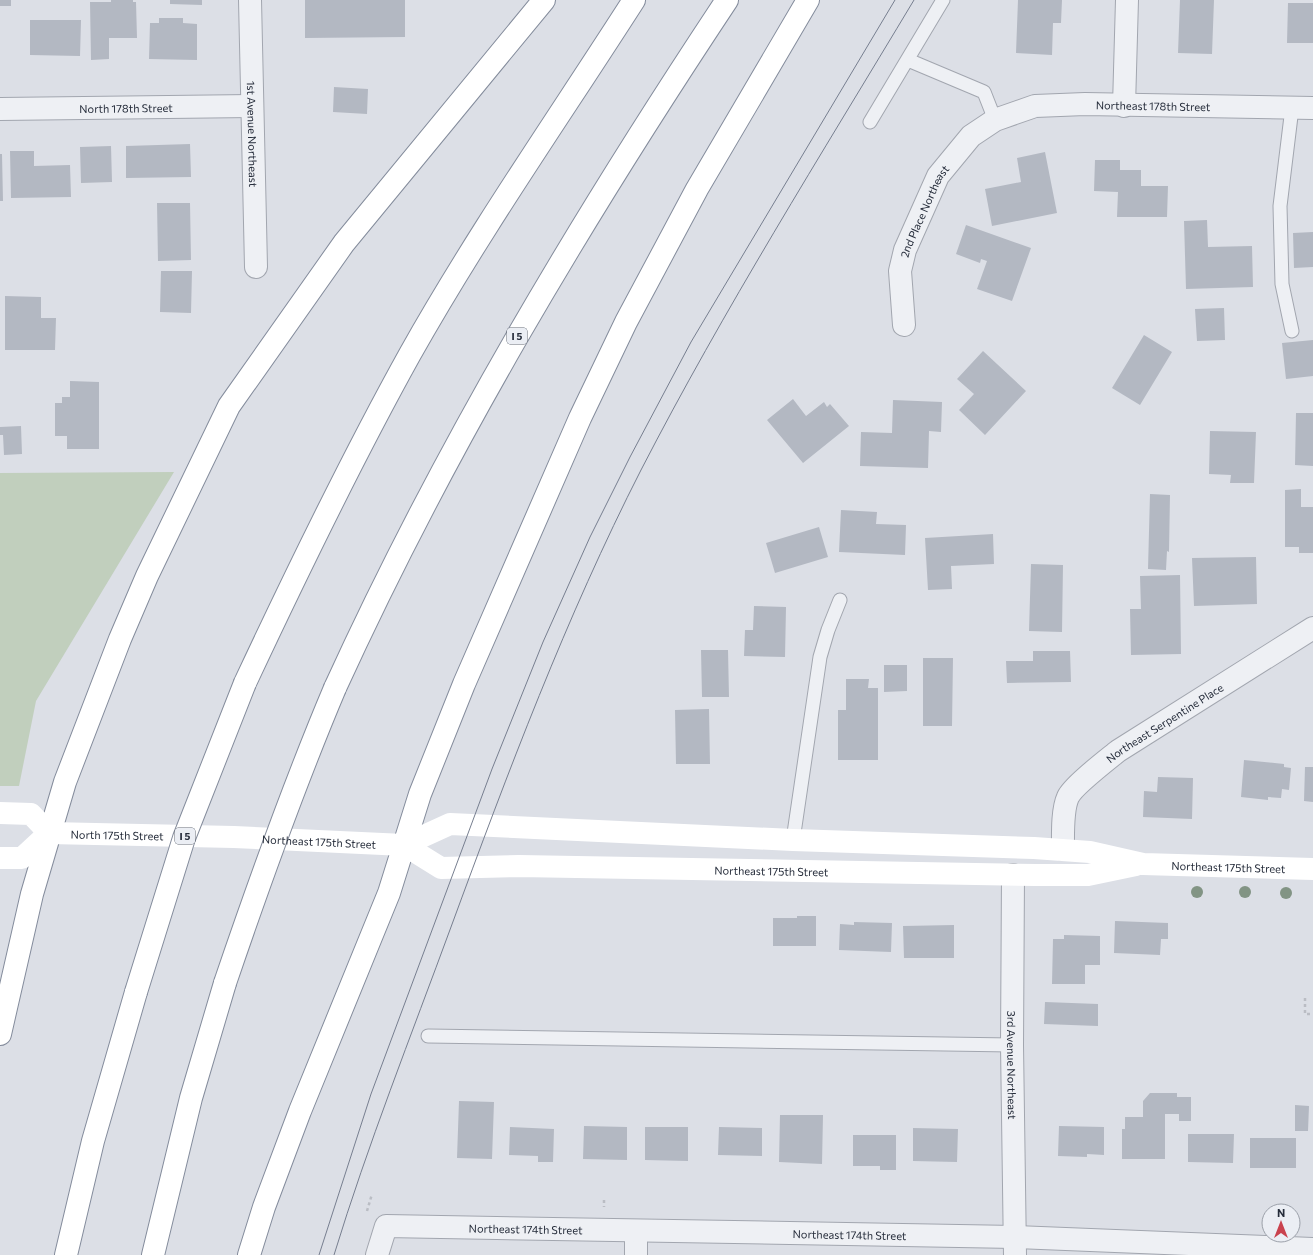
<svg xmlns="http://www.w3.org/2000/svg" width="1313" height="1255" font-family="Commissioner,sans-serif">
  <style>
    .green { fill: #c1cfbd }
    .building { fill: #b3b8c2 }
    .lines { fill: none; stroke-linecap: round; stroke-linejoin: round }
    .service-casing { stroke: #a2a6af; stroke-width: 15 }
    .minor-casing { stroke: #a2a6af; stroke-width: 24 }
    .motorway-casing { stroke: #848c9c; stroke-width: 24 }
    .path { stroke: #babdc4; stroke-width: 2.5; stroke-dasharray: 3 3; stroke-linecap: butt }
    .service { stroke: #eef0f4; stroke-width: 13 }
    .minor { stroke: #eef0f4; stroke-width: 22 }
    .secondary { stroke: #fff; stroke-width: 22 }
    .motorway { stroke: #fff; stroke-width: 22 }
    .tram { stroke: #767e8f; stroke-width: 1 }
    .motorway-bridge-casing { stroke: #848c9c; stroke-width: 24; stroke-linecap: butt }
    .motorway-bridge { stroke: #fff; stroke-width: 22 }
    .tree { fill: #829484 }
    .labels { text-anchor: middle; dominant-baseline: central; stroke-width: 3; stroke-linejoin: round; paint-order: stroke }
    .shield { fill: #ebeef4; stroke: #616772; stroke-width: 1 }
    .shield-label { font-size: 10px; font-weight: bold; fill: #262d3b }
    .street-label { font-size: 11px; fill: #262d3b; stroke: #ebeef4 }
  </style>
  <rect width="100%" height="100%" fill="#dcdfe6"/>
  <path class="green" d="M 174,472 L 36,701 L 19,786 L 0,786 L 0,473 Z"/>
  <path class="building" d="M 0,0 L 11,0 L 11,6 L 0,6 Z
    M 111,0 L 133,0 L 133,2 L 136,2 L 137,38 L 109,38 L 109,59 L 91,60 L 90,2 L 111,2 Z
    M 170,0 L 202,0 L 202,5 L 170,4 Z
    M 305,0 L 405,0 L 405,37 L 305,38 Z
    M 1018,0 L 1062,0 L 1061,23 L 1053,23 L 1052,55 L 1016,53 Z
    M 1180,0 L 1214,0 L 1212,54 L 1178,53 Z
    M 1288,3 L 1313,3 L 1313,43 L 1287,43 Z
    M 159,18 L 183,18 L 183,23 L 197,24 L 197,60 L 149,59 L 150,23 L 159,23 Z
    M 30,20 L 81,20 L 80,56 L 30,55 Z
    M 334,87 L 368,89 L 367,114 L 333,112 Z
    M 190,144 L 191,177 L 126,178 L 126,146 Z
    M 111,146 L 112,182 L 81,183 L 80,147 Z
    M 10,151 L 34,151 L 34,166 L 70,165 L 71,197 L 11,198 Z
    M 1045,152 L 1057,213 L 992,226 L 985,189 L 1021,182 L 1017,158 Z
    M 0,154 L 2,154 L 3,201 L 0,201 Z
    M 1095,160 L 1120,160 L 1120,170 L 1141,170 L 1141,186 L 1168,186 L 1167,217 L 1117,217 L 1118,192 L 1094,191 Z
    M 157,203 L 190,203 L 191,260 L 158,261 Z
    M 1207,220 L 1208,247 L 1252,246 L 1253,287 L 1186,289 L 1184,221 Z
    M 966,225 L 1031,248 L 1012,301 L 977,289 L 987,261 L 981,259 L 980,263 L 956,254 Z
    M 1313,232 L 1313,267 L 1294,268 L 1293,233 Z
    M 161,271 L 192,271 L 191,313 L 160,312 Z
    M 5,296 L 41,297 L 41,318 L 56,318 L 55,350 L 5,350 Z
    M 1224,308 L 1225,340 L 1197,341 L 1195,309 Z
    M 1144,335 L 1172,352 L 1140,405 L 1112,388 Z
    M 1313,340 L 1313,376 L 1286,379 L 1282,343 Z
    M 983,351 L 1026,391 L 985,435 L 959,410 L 974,394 L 957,379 Z
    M 70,381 L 99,382 L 99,449 L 67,449 L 67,436 L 55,436 L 55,403 L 62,403 L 62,397 L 70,397 Z
    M 793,399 L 806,416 L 824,402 L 827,407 L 830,404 L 849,426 L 803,463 L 767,420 Z
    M 893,400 L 942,402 L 941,432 L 929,431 L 928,468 L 860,466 L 861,432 L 892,433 Z
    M 1296,413 L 1313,413 L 1313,466 L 1295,465 Z
    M 21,426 L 22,454 L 4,455 L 3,435 L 0,435 L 0,427 Z
    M 1210,431 L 1256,432 L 1254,483 L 1230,483 L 1231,475 L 1209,474 Z
    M 1301,489 L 1301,507 L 1313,507 L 1313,553 L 1299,553 L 1299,547 L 1285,547 L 1285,490 Z
    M 1150,494 L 1170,495 L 1169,552 L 1167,551 L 1166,570 L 1148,569 Z
    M 841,510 L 877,512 L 876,524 L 906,525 L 905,555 L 839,552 Z
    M 819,527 L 828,557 L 775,573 L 766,543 Z
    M 993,534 L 994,564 L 951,566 L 952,589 L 928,590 L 925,538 Z
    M 1256,557 L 1257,604 L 1194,606 L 1192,558 Z
    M 1031,564 L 1063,565 L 1062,632 L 1029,631 Z
    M 1180,575 L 1181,654 L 1131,655 L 1130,609 L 1141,609 L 1140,576 Z
    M 754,606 L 786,607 L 785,657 L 744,656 L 745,630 L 753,630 Z
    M 701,650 L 728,650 L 729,697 L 702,697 Z
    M 1033,651 L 1070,651 L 1071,682 L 1007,683 L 1006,661 L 1033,661 Z
    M 923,658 L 953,658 L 952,726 L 923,726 Z
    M 884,665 L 907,665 L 907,691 L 884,692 Z
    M 846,679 L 869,679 L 868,688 L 878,688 L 878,760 L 838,760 L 838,710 L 846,710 Z
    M 709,709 L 710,764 L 676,764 L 675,710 Z
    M 1244,760 L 1284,764 L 1284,767 L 1291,768 L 1289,790 L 1282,789 L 1281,798 L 1268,797 L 1268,800 L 1241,797 Z
    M 1305,767 L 1313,767 L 1313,802 L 1304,801 Z
    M 1158,777 L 1193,778 L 1192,819 L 1143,817 L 1144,791 L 1157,792 Z
    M 797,916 L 816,916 L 816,946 L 773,946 L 773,918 L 797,918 Z
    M 1115,921 L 1168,923 L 1168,939 L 1161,939 L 1160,955 L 1114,953 Z
    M 854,922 L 892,923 L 891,952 L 839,950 L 840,924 L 854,925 Z
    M 954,925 L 954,958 L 904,958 L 903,926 Z
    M 1064,935 L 1100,936 L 1100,965 L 1085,965 L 1085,984 L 1052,984 L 1053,939 L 1064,939 Z
    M 1045,1002 L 1098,1004 L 1098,1026 L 1044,1024 Z
    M 1150,1093 L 1177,1093 L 1177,1097 L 1191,1097 L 1191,1121 L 1179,1121 L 1179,1114 L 1165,1114 L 1165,1159 L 1122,1159 L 1122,1129 L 1125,1129 L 1125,1117 L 1143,1117 L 1143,1101 Z
    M 459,1101 L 494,1102 L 492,1159 L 457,1158 Z
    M 1295,1105 L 1309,1106 L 1308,1131 L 1295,1131 Z
    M 780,1115 L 823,1115 L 822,1164 L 779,1162 Z
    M 584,1126 L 627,1127 L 627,1160 L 583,1159 Z
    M 1059,1126 L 1104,1127 L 1104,1155 L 1087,1154 L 1087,1157 L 1058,1156 Z
    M 510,1127 L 554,1129 L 553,1162 L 538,1162 L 538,1156 L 509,1155 Z
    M 645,1127 L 688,1127 L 688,1161 L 645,1160 Z
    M 719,1127 L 762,1128 L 762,1156 L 718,1155 Z
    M 913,1128 L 958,1129 L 957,1162 L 913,1161 Z
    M 1188,1134 L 1234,1134 L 1233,1163 L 1188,1162 Z
    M 853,1135 L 896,1135 L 896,1170 L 880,1170 L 880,1166 L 853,1166 Z
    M 1250,1138 L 1296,1138 L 1296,1168 L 1250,1168 Z"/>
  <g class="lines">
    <g class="service-casing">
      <path id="service" d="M 908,60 L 984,92 L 995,120
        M 870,122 L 943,0
        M 1292,331 L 1282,284 L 1280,206 L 1292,108
        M 793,840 L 820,657 L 828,630 L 840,600
        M 428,1036 L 1012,1045"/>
    </g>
    <g class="minor-casing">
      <g id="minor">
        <path id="s1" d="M 250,0 L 256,267"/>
        <path d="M 1124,106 L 1127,0"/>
        <path id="s2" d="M 0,109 L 252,106"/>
        <path id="s3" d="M 904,325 L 900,271 L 905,250 L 938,176 L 971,136 L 995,120 L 1035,106 L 1085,104 L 1313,108"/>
        <path id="s4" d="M 1063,849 C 1063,835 1062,810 1068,797 C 1073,786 1107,760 1118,751 L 1313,628"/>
        <path id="s5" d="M 1013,875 L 1012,1045 L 1015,1255"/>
        <path d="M 636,1231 L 636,1255"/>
        <path id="s6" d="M 377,1255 L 386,1226 L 1015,1237 L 1313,1249"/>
      </g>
    </g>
    <g class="motorway-casing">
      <path id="motorway" d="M 245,683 C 297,572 350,462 410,354 C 478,233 559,117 634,0
        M 335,688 C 445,447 581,220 727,0
        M 0,1034 L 32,894 L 65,782 L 120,639 L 147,576 L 229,406 L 344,243 L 544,0
        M 66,1255 L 93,1141 L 136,992
        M 153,1255 L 191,1098 L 225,983
        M 249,1255 L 264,1207 L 300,1111 L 389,893 L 420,794 L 464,684 L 580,418 L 626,322 L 697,189 L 808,0"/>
    </g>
    <path class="path" d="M 1305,998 L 1305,1014 L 1313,1014
      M 604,1200 L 604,1207
      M 367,1211 L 372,1194"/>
    <use href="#service" class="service"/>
    <use href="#minor" class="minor"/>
    <g class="secondary">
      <path d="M 0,813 L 31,814 L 49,833"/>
      <path id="s7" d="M 404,845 L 441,868 L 519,866 L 1036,875 L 1088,875 L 1136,865"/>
      <path id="s8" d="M 0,858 L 22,858 L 49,833 L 234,837 L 404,845 L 450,824 L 793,840 L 1034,848 L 1090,852 L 1143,864 L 1313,869"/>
    </g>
    <use href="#motorway" class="motorway"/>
    <path class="tram" d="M 319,1255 L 371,1094 L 492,769 L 543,642 L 590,537 L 630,457 L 691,342 L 895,0
      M 334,1255 C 368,1144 411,1036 451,927 C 508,772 566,617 641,470 C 724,309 821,155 914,0"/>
    <g class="motorway-bridge-casing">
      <path id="motorway-bridge" d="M 225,983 C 259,883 294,785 335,688
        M 136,992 L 184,838 L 245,683"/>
    </g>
    <use href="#motorway-bridge" class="motorway-bridge"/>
  </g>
  <g class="tree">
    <circle cx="1197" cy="892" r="6"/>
    <circle cx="1245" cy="892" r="6"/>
    <circle cx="1286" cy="893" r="6"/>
  </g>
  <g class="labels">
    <g class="shield">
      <rect x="507" y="328" width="20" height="16" rx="3"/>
      <rect x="175" y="828" width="20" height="16" rx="3"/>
    </g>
    <g class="shield-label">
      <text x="517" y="336">I 5</text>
      <text x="185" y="836">I 5</text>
    </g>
    <g class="street-label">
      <text stroke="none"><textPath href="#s3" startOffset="398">Northeast 178th Street</textPath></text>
      <text stroke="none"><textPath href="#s2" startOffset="126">North 178th Street</textPath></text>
      <text stroke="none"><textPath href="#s1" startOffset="134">1st Avenue Northeast</textPath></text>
      <text stroke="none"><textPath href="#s3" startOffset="119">2nd Place Northeast</textPath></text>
      <text stroke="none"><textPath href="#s4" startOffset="175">Northeast Serpentine Place</textPath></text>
      <text stroke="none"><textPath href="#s8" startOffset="127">North 175th Street</textPath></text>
      <text stroke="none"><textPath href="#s8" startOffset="329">Northeast 175th Street</textPath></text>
      <text stroke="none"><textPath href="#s8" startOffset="1245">Northeast 175th Street</textPath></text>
      <text stroke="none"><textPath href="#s7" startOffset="374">Northeast 175th Street</textPath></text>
      <text stroke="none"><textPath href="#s5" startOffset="190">3rd Avenue Northeast</textPath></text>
      <text stroke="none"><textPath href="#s6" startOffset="170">Northeast 174th Street</textPath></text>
      <text stroke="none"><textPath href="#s6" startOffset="494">Northeast 174th Street</textPath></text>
    </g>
  </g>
  <g transform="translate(1281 1223)"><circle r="19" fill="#ebeef4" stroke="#9ca1aa"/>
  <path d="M0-3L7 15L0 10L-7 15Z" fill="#c9424e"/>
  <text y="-6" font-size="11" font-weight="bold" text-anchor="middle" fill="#262d3b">N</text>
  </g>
</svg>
